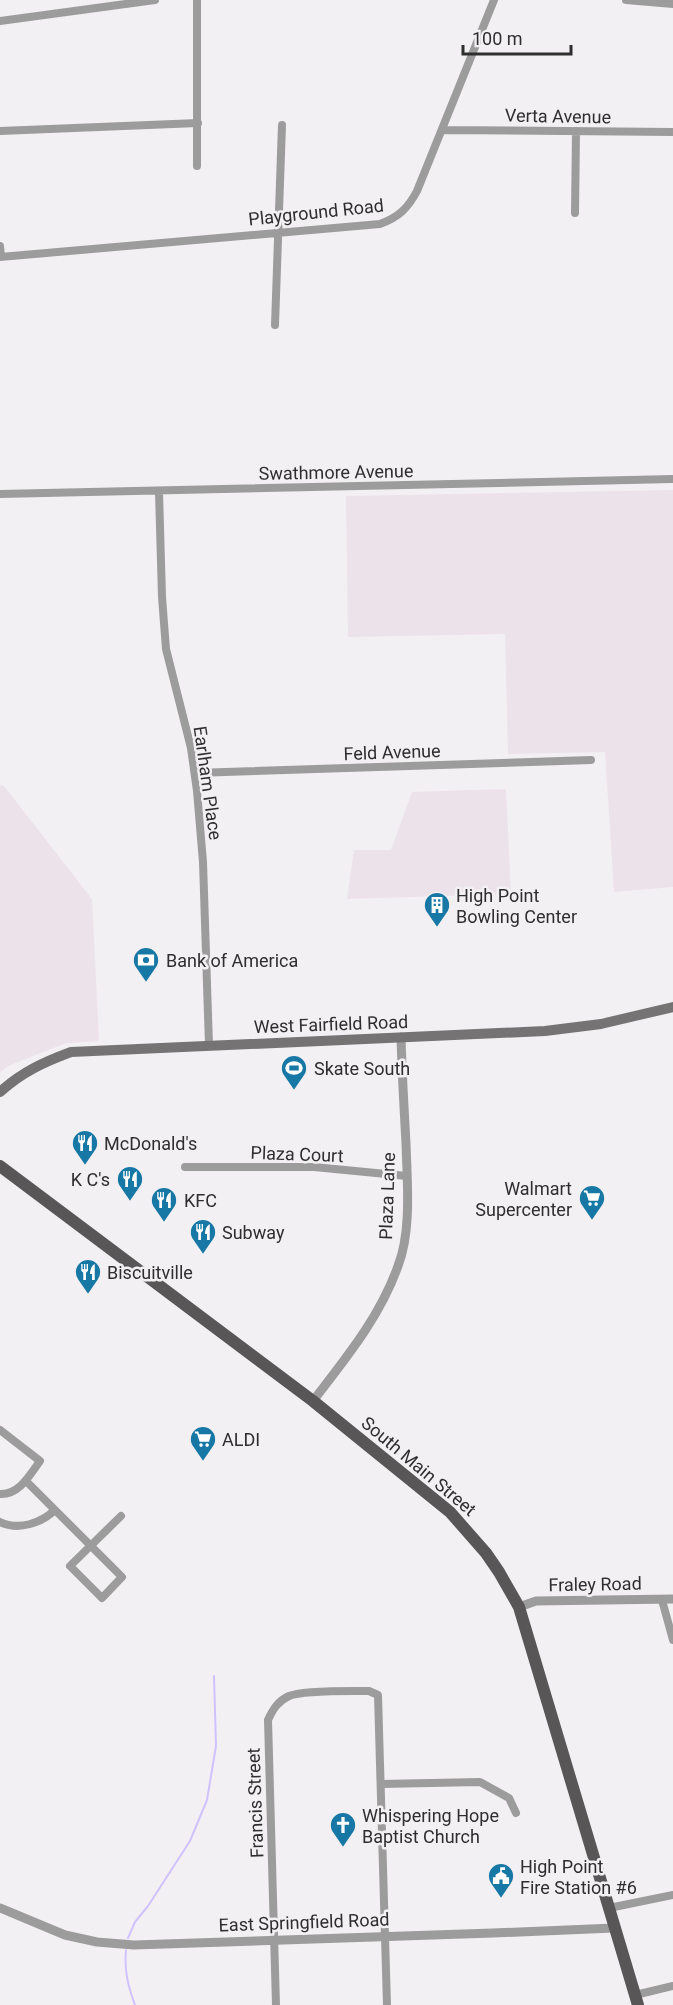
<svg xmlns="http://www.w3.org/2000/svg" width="673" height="2005" font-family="Roboto,sans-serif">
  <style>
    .built { fill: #ece2ea }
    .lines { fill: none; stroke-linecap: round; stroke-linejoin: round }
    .stream { stroke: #d0c2fe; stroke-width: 2 }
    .minor { stroke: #9d9c9c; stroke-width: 8 }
    .tertiary { stroke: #9d9c9c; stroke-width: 9 }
    .secondary { stroke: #757373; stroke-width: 10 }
    .primary { stroke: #595657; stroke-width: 12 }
    .labels { text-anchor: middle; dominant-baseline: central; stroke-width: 5; stroke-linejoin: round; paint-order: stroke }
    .street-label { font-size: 18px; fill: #2f2e2f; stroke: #f3f0f3 }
    .poi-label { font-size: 18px; fill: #2f2e2f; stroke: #f3f0f3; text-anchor: start }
  </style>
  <rect width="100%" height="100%" fill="#f3f0f3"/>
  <path class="built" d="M 673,490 L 673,887 L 614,892 L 605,752 L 508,754 L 505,634 L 348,637 L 346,496 Z
    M 0,785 L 4,786 L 92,899 L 99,1041 L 66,1043 L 8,1066 L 0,1073 Z
    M 506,789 L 511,894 L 347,899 L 354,850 L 391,850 L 412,792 Z"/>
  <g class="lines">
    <path class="stream" d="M 128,1938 L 135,1922 L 148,1906 L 190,1841 L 207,1800 L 216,1746 L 214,1676
      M 126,1950 C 124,1970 128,1986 135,2005"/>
    <path class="minor" d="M 197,0 L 197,166
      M 626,0 L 673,4
      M 0,21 L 155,0
      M 442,130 L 673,132
      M 0,131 L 198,123
      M 575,213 L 576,131
      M 0,246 L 1,257
      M 0,257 L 380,224 C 399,217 408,208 417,191 L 494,0
      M 275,325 L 282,125
      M 159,492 L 162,597 L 166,649 L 191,748 L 197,791 L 203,862 L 209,1045
      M 0,494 L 673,479
      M 195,773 L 591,760
      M 185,1167 L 314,1167 L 407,1176
      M 0,1430 L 40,1461 C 30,1475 19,1495 0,1494
      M 26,1481 L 122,1577 L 102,1598 L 70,1566 L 121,1516
      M 0,1522 C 19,1531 41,1523 55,1510
      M 662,1600 L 673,1640
      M 381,1784 L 480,1782 L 509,1798 L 516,1813
      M 609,1908 L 673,1895
      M 635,1995 L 673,1986
      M 276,2005 L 268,1720 C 273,1709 278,1701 289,1696 C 303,1690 352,1691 369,1691 L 378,1695 L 387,2005"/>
    <path class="tertiary" d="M 313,1401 C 346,1358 380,1317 398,1266 C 412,1230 407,1181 406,1143 C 404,1108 402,1073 401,1037
      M 519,1607 L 536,1601 L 673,1599
      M 0,1908 L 65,1935 L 97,1942 L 134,1945 L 493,1933 L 614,1928"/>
    <path class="secondary" d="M 0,1092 C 22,1072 44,1062 71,1052 L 545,1031 L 601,1024 L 673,1007"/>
    <path class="primary" d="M 0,1166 L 313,1401 L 450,1512 L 486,1553 L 499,1572 L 519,1607 L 638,2005"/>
  </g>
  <defs>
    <g id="building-pin" transform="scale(1.35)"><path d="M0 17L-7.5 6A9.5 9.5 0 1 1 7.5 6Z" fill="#1878a5" stroke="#f3f0f3"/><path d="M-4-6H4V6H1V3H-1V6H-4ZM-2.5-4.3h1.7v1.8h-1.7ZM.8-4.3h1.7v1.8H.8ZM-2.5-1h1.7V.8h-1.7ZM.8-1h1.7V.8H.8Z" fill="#fff"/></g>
    <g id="bank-pin" transform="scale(1.35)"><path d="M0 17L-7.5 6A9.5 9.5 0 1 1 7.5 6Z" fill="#1878a5" stroke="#f3f0f3"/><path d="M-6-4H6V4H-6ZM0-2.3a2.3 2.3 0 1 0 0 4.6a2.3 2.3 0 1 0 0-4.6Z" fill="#fff"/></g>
    <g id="stadium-pin" transform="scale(1.35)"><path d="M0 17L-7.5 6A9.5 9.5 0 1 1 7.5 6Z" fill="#1878a5" stroke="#f3f0f3"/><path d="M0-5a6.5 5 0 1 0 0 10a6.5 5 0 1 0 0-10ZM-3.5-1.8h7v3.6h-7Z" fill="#fff"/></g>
    <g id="restaurant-pin" transform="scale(1.35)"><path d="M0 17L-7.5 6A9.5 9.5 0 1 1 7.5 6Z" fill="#1878a5" stroke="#f3f0f3"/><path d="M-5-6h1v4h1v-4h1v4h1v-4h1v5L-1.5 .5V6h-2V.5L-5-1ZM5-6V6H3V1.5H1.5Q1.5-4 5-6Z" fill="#fff"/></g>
    <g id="supermarket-pin" transform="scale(1.35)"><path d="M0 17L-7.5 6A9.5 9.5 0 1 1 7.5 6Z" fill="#1878a5" stroke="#f3f0f3"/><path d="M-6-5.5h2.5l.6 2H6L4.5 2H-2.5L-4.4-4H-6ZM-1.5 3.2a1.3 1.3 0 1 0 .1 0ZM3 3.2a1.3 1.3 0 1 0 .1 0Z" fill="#fff"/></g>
    <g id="church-pin" transform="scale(1.35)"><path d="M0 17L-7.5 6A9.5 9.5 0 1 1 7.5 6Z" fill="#1878a5" stroke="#f3f0f3"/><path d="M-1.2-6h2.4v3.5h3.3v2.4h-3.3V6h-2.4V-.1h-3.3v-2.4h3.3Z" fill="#fff"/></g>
    <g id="civic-pin" transform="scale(1.35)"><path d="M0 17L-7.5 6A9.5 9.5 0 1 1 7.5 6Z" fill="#1878a5" stroke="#f3f0f3"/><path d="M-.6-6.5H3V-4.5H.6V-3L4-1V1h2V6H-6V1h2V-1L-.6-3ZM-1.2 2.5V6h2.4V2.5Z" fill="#fff"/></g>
  </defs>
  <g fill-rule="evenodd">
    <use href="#building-pin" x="437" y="905"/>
    <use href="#bank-pin" x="146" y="960"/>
    <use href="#stadium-pin" x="294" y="1068"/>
    <use href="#restaurant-pin" x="85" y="1143"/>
    <use href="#restaurant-pin" x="130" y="1179"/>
    <use href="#supermarket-pin" x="592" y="1198"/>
    <use href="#restaurant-pin" x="164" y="1200"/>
    <use href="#restaurant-pin" x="203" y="1232"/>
    <use href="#restaurant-pin" x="88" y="1272"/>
    <use href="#supermarket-pin" x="203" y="1439"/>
    <use href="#church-pin" x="343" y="1825"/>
    <use href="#civic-pin" x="501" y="1876"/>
  </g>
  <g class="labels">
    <g class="street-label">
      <text transform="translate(558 116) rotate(1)">Verta Avenue</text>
      <text transform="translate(316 212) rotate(-6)">Playground Road</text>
      <text transform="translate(336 472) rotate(-1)">Swathmore Avenue</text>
      <text transform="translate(392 752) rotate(-2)">Feld Avenue</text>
      <text transform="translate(208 783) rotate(82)">Earlham Place</text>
      <text transform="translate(331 1024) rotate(-2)">West Fairfield Road</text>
      <text transform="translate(297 1154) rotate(2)">Plaza Court</text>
      <text transform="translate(387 1196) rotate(-88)">Plaza Lane</text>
      <text transform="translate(419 1466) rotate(40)">South Main Street</text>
      <text transform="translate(595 1584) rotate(-1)">Fraley Road</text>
      <text transform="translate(255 1803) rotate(-92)">Francis Street</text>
      <text transform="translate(304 1922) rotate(-2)">East Springfield Road</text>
    </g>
    <g class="poi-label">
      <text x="456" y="895">High Point<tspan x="456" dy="21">Bowling Center</tspan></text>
      <text x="166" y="960">Bank of America</text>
      <text x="314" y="1068">Skate South</text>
      <text x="104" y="1143">McDonald's</text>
      <text x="110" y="1179" text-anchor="end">K C's</text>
      <text x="572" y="1188" text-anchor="end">Walmart<tspan x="572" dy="21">Supercenter</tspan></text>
      <text x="184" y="1200">KFC</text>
      <text x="222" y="1232">Subway</text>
      <text x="107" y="1272">Biscuitville</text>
      <text x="222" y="1439">ALDI</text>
      <text x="362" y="1815">Whispering Hope<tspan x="362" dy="21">Baptist Church</tspan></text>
      <text x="520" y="1866">High Point<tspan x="520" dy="21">Fire Station #6</tspan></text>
    </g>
  </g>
  <path d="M463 45v9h108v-9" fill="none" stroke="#2f2e2f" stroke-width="3"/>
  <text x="472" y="45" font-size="18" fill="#2f2e2f" stroke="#f3f0f3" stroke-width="4.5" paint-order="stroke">100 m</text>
</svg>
